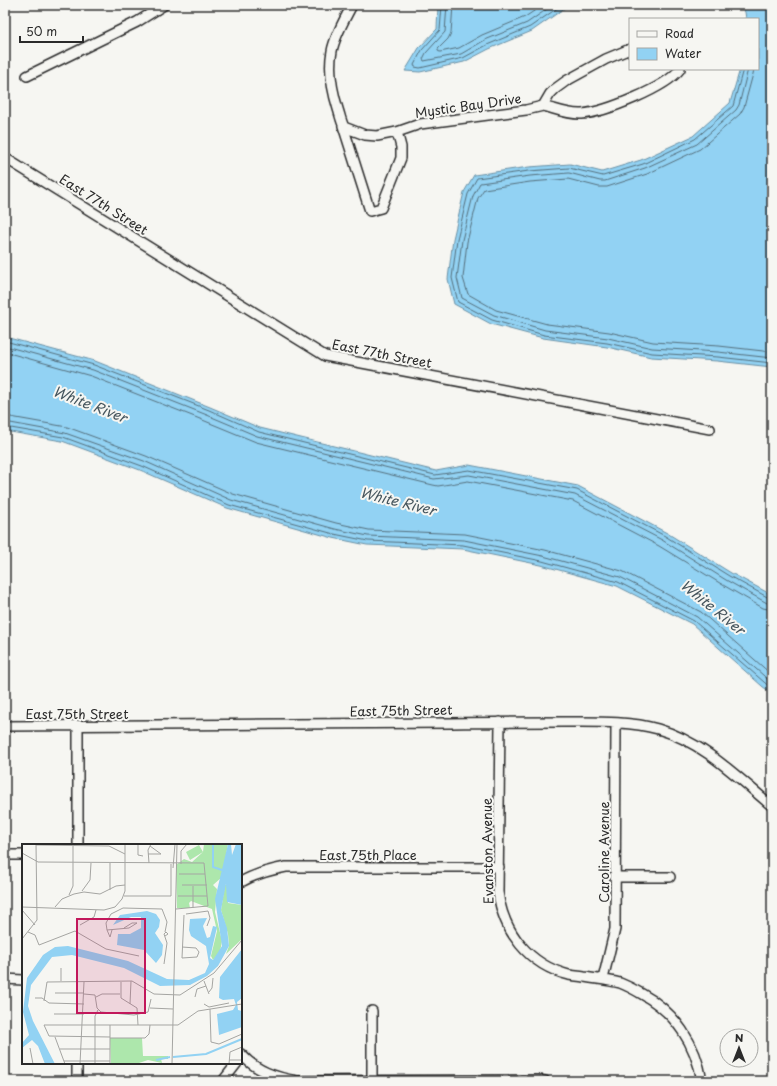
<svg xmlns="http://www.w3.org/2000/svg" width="777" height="1086" font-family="'Playpen Sans',sans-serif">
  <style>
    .water { fill: #92d2f3; stroke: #698fa3 }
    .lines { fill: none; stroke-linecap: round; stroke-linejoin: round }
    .shore { stroke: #546e7b; stroke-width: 1 }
    .minor-casing { stroke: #2b2b2b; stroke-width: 12 }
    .minor { stroke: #f6f6f2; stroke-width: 9 }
    .labels { text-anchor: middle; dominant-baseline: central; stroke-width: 4; stroke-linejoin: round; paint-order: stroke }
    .street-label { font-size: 13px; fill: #2b2b2b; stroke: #f6f6f2 }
    .water-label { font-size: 14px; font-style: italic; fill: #45555d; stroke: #f6f6f2 }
    .inset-river { fill: none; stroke: #92d2f3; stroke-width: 2 }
    .inset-road { fill: none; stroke: #a5a5a2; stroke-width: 1 }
    .view { fill: #c2185b; fill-opacity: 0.15; stroke: #c2185b; stroke-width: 2 }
    .inset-edge { fill: none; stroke: #2b2b2b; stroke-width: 2 }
  </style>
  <rect width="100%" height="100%" fill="#f6f6f2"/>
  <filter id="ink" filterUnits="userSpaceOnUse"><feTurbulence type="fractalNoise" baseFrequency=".025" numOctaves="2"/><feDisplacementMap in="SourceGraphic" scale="8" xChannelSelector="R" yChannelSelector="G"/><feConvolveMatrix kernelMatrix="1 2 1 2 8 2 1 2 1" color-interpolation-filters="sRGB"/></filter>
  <g filter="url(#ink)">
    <path class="water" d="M 438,5 L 569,5 L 532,31 L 489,49 L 464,62 L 420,72 L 405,71 L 419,48 L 437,29 Z
      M 741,5 L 772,5 L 772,367 L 717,361 L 651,357 L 607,347 L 543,338 L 491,324 L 454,304 L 448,279 L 453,239 L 464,192 L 474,175 L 529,167 L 570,164 L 602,172 L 641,160 L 693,136 L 730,103 L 740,69 L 758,69 L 758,19 L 746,19 L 745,12 Z
      M 5,337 L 95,361 L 210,407 L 260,428 L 436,471 L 469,465 L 578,486 L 667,533 L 731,573 L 772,595 L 772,694 L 762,686 L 692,624 L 617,586 L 541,565 L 463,549 L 367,545 L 333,538 L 227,508 L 140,470 L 62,441 L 5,431 Z"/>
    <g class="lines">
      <path class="shore" d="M 442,5 L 440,30 L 422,50 L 414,65 L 415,67 L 420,68 L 463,58 L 487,45 L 530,27 L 562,5
        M 447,5 L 445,32 L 426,53 L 423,59 L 424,61 L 461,54 L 485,40 L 527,23 L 553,5
        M 453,5 L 451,33 L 448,39 L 438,49 L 438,51 L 440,52 L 459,48 L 482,35 L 525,17 L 543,5
        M 743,69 L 733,106 L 695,139 L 643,164 L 603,176 L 569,168 L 529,171 L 477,178 L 468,194 L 457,239 L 452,278 L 458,302 L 492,320 L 544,335 L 607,343 L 652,353 L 718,357 L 772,363
        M 748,69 L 739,105 L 736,110 L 697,144 L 645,168 L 605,181 L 600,181 L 569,173 L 530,176 L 480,183 L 473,196 L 462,240 L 457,278 L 462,298 L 494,315 L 545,330 L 608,338 L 652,348 L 718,352 L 772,358
        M 754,69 L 753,74 L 744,107 L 740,114 L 700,149 L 647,174 L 607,187 L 599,187 L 568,179 L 530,182 L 484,189 L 478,198 L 467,242 L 463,278 L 468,294 L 496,310 L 547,324 L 609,332 L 653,342 L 719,346 L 772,352
        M 5,341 L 94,365 L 209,410 L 259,432 L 435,475 L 469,470 L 577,490 L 665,536 L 729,576 L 769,598 L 772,599
        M 5,346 L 93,370 L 207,415 L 257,436 L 434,479 L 469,475 L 575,495 L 662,540 L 726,580 L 767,603 L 772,604
        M 5,352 L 91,376 L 205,421 L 256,442 L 433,485 L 438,486 L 468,481 L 573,501 L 659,546 L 723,585 L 763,608 L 772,610
        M 5,416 L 67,427 L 146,456 L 233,494 L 336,523 L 369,530 L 465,534 L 545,550 L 622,571 L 701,612 L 772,675
        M 5,422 L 65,433 L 144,461 L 231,500 L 335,529 L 368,536 L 464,540 L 543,556 L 620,577 L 697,617 L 772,683
        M 5,427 L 63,437 L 142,466 L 229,505 L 334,534 L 368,541 L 463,545 L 542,561 L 618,582 L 694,621 L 772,689"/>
      <g class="minor-casing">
        <path id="minor" d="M 352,5 C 345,19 335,35 332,51 C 328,71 332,90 338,109 C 340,115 341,121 344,127 L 365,135 L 377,136 L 397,132 L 420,124 L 526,110 L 543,106
          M 27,76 L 137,22 L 164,5
          M 543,106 C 555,109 569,115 582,114 C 605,112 666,88 680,69
          M 543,106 L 550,94 L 555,89 L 566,81 L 606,59 L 630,49
          M 343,126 L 370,211 L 381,208 L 401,158 L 401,147 L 397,132
          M 5,158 L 325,356 L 710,429
          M 500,722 L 498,892 C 503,932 529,965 569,975 C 574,976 579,976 584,977 C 596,979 608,980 620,983 C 628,986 635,990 642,994 C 675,1012 696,1044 702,1081
          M 5,726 C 154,725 302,724 451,723 C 490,722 528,722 567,722 C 596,722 630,721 658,729 C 703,742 736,776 772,806
          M 78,726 L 78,845
          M 5,855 L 23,855
          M 616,877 L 670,877
          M 241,882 C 255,874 270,870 286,867 L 499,867
          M 5,979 L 23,980
          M 603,979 L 615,929 L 616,723
          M 372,1011 L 372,1080
          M 241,1054 C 256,1071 275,1077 297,1081 L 538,1080 L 545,1081
          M 77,1081 L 77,1063
          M 223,1081 L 237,1063"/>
      </g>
      <use href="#minor" class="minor"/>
    </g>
  </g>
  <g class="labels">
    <g class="street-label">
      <text transform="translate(468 105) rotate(-8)">Mystic Bay Drive</text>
      <text transform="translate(104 204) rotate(32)">East 77th Street</text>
      <text transform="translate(382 353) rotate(11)">East 77th Street</text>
      <text transform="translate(401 710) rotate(-1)">East 75th Street</text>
      <text x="77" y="713">East 75th Street</text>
      <text transform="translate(487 851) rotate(-91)">Evanston Avenue</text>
      <text transform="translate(603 852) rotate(-90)">Caroline Avenue</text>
      <text x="368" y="854">East 75th Place</text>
    </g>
    <g class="water-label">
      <text transform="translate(90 404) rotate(21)">White River</text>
      <text transform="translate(398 501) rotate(14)">White River</text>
      <text transform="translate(713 607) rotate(39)">White River</text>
    </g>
  </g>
  <g transform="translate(22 844)">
    <rect width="220" height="220" fill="#f6f6f2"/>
    <path d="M 182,0 L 206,0 L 200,33 L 191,41 L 195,45 L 193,68 L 200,97 L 198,108 L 191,116 L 189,112 L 195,87 L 190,65 L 169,57 L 167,59 L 168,64 L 155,64 L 154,21 L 162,15 L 170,18 L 181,8 L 168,16 L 164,8 L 177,1 L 181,8 ZM 203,41 L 205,41 L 206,59 L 220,61 L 220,95 L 204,110 L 207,102 L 206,90 L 199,66 ZM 88,194 L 120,194 L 121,212 L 146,212 L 146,215 L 139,215 L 140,219 L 126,216 L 114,220 L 89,220 Z" fill="#ade7ac"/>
    <path d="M 206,0 L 209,0 L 210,11 L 214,0 L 220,0 L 220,61 L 205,58 L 204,40 L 199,66 L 205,84 L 207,102 L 196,122 L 185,132 L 168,141 L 138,142 L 102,124 L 50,111 L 30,113 L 9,141 L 6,162 L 11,177 L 33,220 L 23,220 L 16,202 L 10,196 L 0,204 L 0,199 L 7,191 L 1,168 L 5,134 L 21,111 L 33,103 L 46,102 L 106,117 L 145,135 L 167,136 L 183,129 L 187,120 L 184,102 L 169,92 L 167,86 L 168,75 L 185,74 L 181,82 L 185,94 L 188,93 L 191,82 L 195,83 L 188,114 L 191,116 L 200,102 L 193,55 ZM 125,67 L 134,70 L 138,76 L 137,83 L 133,89 L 141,101 L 140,111 L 134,119 L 122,106 L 95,101 L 96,90 L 108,90 L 119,84 L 119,73 L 109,73 L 91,81 L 98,71 ZM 220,105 L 220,154 L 215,158 L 216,166 L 220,167 L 220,183 L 197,191 L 195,170 L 211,166 L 214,161 L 212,155 L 201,156 L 197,154 L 198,133 Z" fill="#92d2f3"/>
    <path class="inset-river" d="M 191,0 L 191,23 L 203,27M 151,213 L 184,210 L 220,195M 134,216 L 148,213"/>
    <path class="inset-road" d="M 116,0 L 116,11 L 121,12M 14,1 L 87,2 L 103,10M 128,2 L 139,10M 0,9 L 16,18 L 182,19 L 186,62 L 154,65M 126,10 L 139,10M 127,19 L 126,6 L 129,0M 159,20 L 159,7 L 165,0M 151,24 L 153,0M 157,30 L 183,30M 160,41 L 185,41M 171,42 L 171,64M 88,46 L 88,19M 60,47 L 68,36 L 69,19M 47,51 L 51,42 L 51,0M 102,52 L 149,52 L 149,20M 156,52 L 185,52M 0,63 L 82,66 L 93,63 L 100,55 L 103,47 L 103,0M 33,63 L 40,55 L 52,50 L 62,48 L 78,50 L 94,42 L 103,41M 0,66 L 13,81M 164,70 L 186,67 L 188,74 L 185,82M 162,71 L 160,114 L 175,113 L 177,108 L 174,104M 58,81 L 72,73 L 74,66M 102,84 L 110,79 L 115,79 L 107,84 L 85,86 L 84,79 L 89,70 L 101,64 L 140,65 L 145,78 L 143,88M 85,86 L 88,93 L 90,86M 6,88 L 13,91 L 17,101 L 53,87 L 84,105 L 117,112M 0,95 L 15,76 L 14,0M 160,103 L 174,104M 142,120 L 145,99 L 142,90 L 144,88 L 146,90 L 143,92M 39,124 L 39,137M 182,137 L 187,150M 99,138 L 99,154 L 115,164 L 116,181M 187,148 L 190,144 L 191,134M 33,149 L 62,149M 62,150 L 73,151 L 75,164 L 79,168 L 112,171 L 126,168 L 129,155M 74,153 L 80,150 L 98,150M 173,153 L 175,145 L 184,142M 13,154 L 20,154 L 27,159 L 62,160M 22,157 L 25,138 L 110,137 L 132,150 L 158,151 L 192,129 L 220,96M 108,160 L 109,137M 182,160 L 187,163 L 207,159M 128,164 L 151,165M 188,165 L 189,198 L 197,200 L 220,190M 32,170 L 62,170M 33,193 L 43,220M 88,193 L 27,192 L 22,181 L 156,181 L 176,167 L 220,160M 88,194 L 123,194 L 127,190 L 128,181M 8,204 L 11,220M 38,205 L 88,205M 207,216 L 220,216M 42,217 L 88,217M 58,220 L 62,138M 73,220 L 73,172 L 76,166M 88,220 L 88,181M 150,220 L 155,0M 207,220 L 208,208 L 220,203"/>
    <path class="view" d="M 55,75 L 123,75 L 123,169 L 55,169 Z"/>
    <rect width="220" height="220" class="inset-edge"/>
  </g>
  <rect width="777" height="1086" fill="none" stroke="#f6f6f2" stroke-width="20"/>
  <rect x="10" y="10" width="757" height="1066" fill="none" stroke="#2b2b2b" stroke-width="1.5" filter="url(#ink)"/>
  <rect x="629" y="18" width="130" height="52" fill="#f6f6f2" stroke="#a5a5a2"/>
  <rect x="637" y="31" width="20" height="6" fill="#f6f6f2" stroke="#a5a5a2"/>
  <text x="665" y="38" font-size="12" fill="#2b2b2b">Road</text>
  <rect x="637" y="48" width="20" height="12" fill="#92d2f3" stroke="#a5a5a2"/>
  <text x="665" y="58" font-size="12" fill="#2b2b2b">Water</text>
  <g transform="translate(739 1048)"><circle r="19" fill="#f6f6f2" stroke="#a5a5a2"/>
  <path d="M0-3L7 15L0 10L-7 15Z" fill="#2b2b2b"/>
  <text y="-6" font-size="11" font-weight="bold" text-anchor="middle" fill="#2b2b2b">N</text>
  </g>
  <path d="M20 36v6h63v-6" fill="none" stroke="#2b2b2b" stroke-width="2"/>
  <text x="26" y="36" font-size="12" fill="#2b2b2b" stroke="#f6f6f2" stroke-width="3" paint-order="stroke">50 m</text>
</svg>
